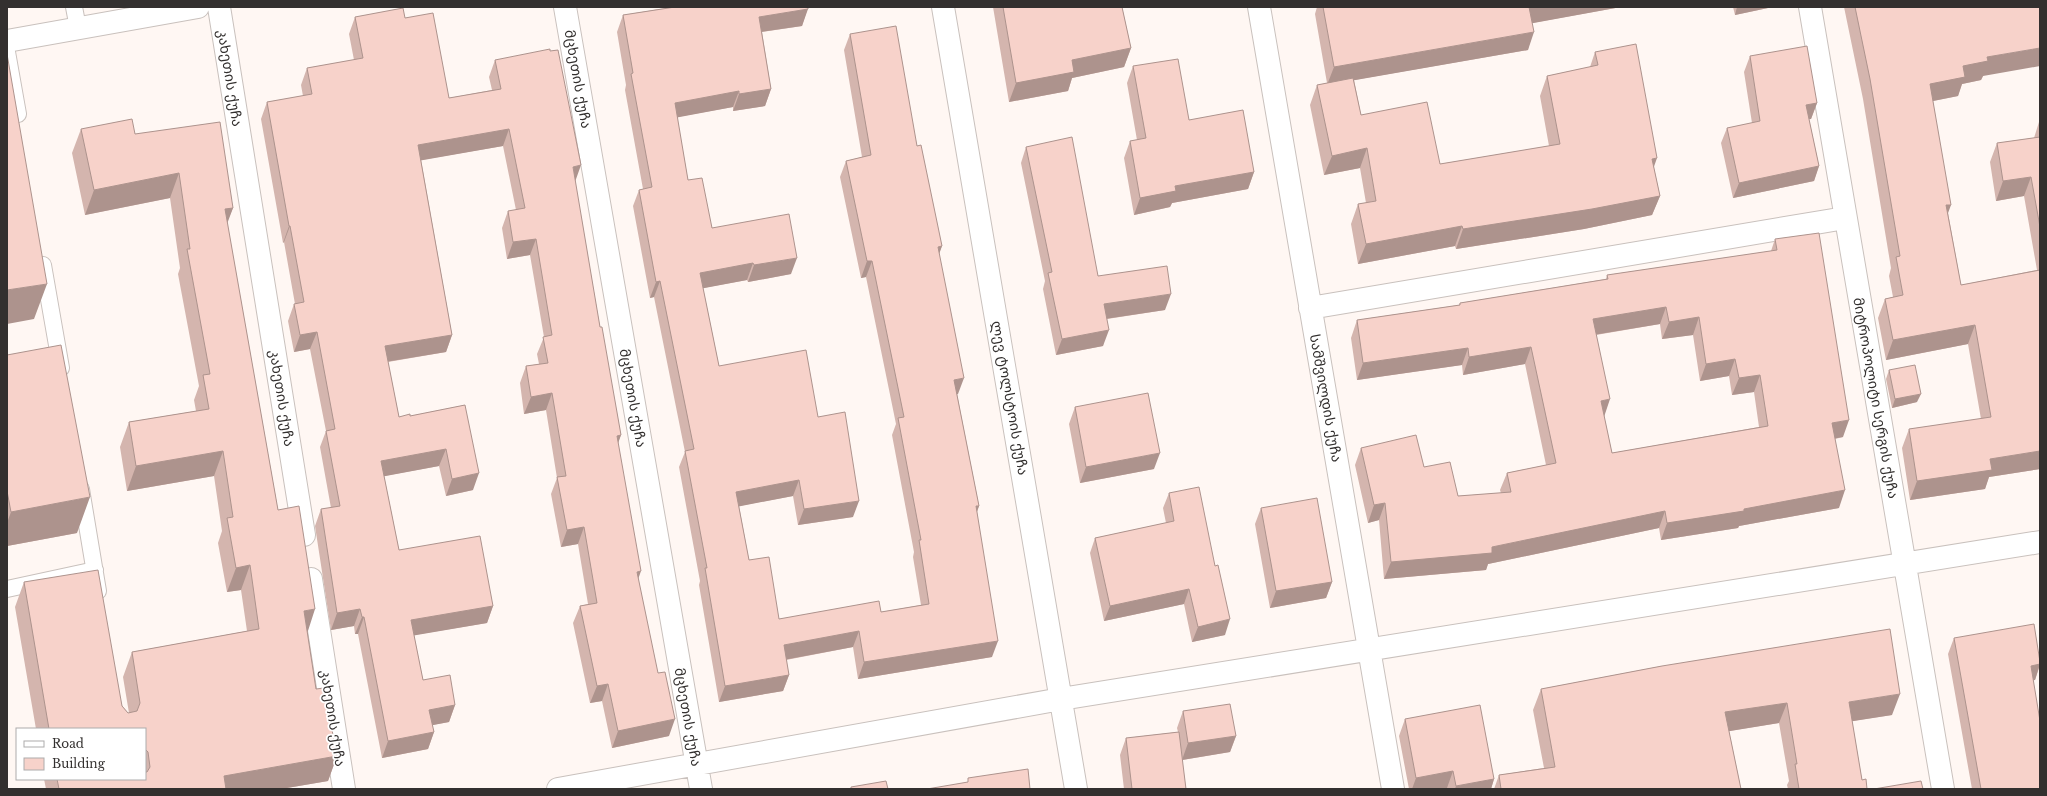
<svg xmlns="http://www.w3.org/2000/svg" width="2047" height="796" font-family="'Libre Baskerville','Noto Sans Georgian',serif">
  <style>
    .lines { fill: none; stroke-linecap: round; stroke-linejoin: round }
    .lane-casing { stroke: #c9c1bd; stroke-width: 18 }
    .street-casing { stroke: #c9c1bd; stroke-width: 24 }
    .lane { stroke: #fff; stroke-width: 16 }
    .street { stroke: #fff; stroke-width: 22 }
    .wall { fill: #d4b5ae; fill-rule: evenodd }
    .shaded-wall { fill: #ad938d }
    .building { fill: #f7d2ca; stroke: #ad938d; fill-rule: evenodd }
    .labels { text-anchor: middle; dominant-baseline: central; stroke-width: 3.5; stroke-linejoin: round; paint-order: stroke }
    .street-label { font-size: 14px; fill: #33302f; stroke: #fff }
  </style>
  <rect width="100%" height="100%" fill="#fff7f3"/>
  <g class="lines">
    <g class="lane-casing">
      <path id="lane" d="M 74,7 L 78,28
        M 7,52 L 18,114
        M 43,265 L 61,368
        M 81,489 L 98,591
        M 7,589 L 95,570"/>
    </g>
    <g class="street-casing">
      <path id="street" d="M 219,7 L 304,535
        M 565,7 L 701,789
        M 943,7 L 1076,789
        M 1259,7 L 1393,789
        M 1810,7 L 1943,789
        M 7,41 L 198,7
        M 1310,308 L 1845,218
        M 311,579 L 344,789
        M 558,789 L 1061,699 L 2040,542"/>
    </g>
    <use href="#lane" class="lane"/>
    <use href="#street" class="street"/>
  </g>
  <path class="wall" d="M 672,7 L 808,7 L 802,26 L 762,32 L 771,89 L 765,106 L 733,111 L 733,107 L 677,117 L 688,180 L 712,228 L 791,274 L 748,282 L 747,280 L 703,288 L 719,366 L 818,417 L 853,517 L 798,525 L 793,496 L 739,506 L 749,560 L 779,619 L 881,612 L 921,605 L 913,557 L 914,552 L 892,435 L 896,424 L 866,277 L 861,278 L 840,177 L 846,161 L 862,157 L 844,50 L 850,34 L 917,146 L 942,246 L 939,253 L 958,394 L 957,394 L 979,506 L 977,512 L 992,657 L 858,679 L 853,647 L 786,660 L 789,675 L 783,691 L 719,702 L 699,585 L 700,581 L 679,467 L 685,452 L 654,297 L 650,298 L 633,206 L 639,190 L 643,189 L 625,90 L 626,85 L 617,32 L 623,15 Z
    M 993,7 L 1122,7 L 1131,48 L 1124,67 L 1072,78 L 1068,91 L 1009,102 Z
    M 1317,7 L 1621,7 L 1532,23 L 1528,50 L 1354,80 L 1361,115 L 1440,164 L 1549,146 L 1540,96 L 1547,76 L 1590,67 L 1595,52 L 1654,168 L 1660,196 L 1652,215 L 1584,229 L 1456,249 L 1455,246 L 1358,264 L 1351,224 L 1358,204 L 1366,203 L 1360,168 L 1324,175 L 1310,105 L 1317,85 L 1327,83 L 1315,14 Z
    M 1733,7 L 1769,7 L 1768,8 L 1735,15 Z
    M 1844,7 L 2040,7 L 1983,76 L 1981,80 L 1962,84 L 1958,96 L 1933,101 L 1948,213 L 1961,285 L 2037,270 L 2024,196 L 1996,201 L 1990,162 L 1997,143 L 2034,138 L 2039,122 L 2040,122 L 2040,469 L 1989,477 L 1985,489 L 1910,500 L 1902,448 L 1909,429 L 1981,419 L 1968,344 L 1886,360 L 1878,318 L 1885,299 L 1893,297 L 1889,276 L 1891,268 L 1863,99 Z
    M 355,17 L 405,18 L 449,98 L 492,90 L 489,77 L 495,60 L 575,181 L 600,327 L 621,435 L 618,442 L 638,578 L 669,736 L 612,748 L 602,701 L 590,703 L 573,623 L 580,606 L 588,604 L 578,544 L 561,547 L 551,494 L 557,478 L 546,410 L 524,414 L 520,383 L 526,366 L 539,364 L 537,354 L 544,337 L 530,255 L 507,259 L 502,228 L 508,211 L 516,210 L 503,146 L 421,160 L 452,335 L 446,352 L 388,362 L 399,417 L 410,416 L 465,405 L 473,490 L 446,496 L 439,466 L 384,476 L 399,550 L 493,606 L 487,623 L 414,635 L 423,680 L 455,705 L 449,722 L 432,725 L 434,732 L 428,749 L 382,758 L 358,634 L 355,634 L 354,626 L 331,630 L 315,526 L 321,509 L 331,508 L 320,447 L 326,431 L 310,349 L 294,352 L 288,321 L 294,304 L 295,304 L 284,242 L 283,243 L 261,119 L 267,102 L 303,96 L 301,85 L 307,68 L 354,60 L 349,34 Z
    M 1750,56 L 1817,103 L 1811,119 L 1809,119 L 1819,166 L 1814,181 L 1733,198 L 1721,143 L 1727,128 L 1752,123 L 1744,72 Z
    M 1133,66 L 1189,120 L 1254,172 L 1248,189 L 1172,203 L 1170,207 L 1134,215 L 1124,158 L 1130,141 L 1137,140 L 1127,83 Z
    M 81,129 L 135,134 L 233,208 L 227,222 L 278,510 L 307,632 L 316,689 L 337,756 L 328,781 L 281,789 L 46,789 L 44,779 L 145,779 L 145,729 L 36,729 L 15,607 L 24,582 L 128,713 L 129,713 L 123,677 L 132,652 L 247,631 L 241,590 L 227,592 L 218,543 L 222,531 L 214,476 L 127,491 L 120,447 L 129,422 L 196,411 L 194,400 L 199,386 L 178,274 L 180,268 L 170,198 L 85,215 L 72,153 Z
    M 1026,147 L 1098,276 L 1165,310 L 1107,319 L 1103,346 L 1056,355 L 1043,289 L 1045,281 L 1021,163 Z
    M 1775,239 L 1843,437 L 1835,439 L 1839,508 L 1739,526 L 1738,528 L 1661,540 L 1659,528 L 1488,564 L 1486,570 L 1384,579 L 1379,520 L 1368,523 L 1355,465 L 1361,448 L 1424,467 L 1458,496 L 1501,493 L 1500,490 L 1507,473 L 1546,465 L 1525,364 L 1463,375 L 1462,365 L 1357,380 L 1351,338 L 1357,320 L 1459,305 L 1460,303 L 1606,279 L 1607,275 L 1771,251 ZM 1660,324 L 1662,339 L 1693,335 L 1700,381 L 1729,376 L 1732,395 L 1754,392 L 1759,427 L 1612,453 L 1604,416 L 1596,335 Z
    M 7,355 L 77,533 L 7,546 Z
    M 1889,370 L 1917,402 L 1892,408 L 1886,379 Z
    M 1075,407 L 1154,469 L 1080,483 L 1069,424 Z
    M 1169,493 L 1225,635 L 1192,642 L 1184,604 L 1104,621 L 1090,553 L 1095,538 L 1166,523 L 1163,508 Z
    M 1261,508 L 1332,582 L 1326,598 L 1270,608 L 1255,524 Z
    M 1954,638 L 2040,662 L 2040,665 L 2035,680 L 2033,680 L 2040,789 L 1972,789 L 1948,654 Z
    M 1662,666 L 1892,715 L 1852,721 L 1862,780 L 1867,789 L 1788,789 L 1787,785 L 1789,781 L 1779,723 L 1729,731 L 1741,789 L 1494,789 L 1499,775 L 1544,768 L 1533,710 L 1541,689 Z
    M 1183,711 L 1236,736 L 1230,752 L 1182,760 L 1186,789 L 1124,789 L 1120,755 L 1126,738 L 1178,732 L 1177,728 Z
    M 1405,719 L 1494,779 L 1491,789 L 1447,789 L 1447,788 L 1441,789 L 1409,789 L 1399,736 Z"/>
  <path class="shaded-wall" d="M 1529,7 L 1621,7 L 1523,25 Z
    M 1737,7 L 1769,7 L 1768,8 L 1735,15 Z
    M 808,9 L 802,26 L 753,33 L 759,17 Z
    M 1534,32 L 1528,50 L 1327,85 L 1334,67 Z
    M 1131,48 L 1124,67 L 1072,78 L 1068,91 L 1009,102 L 1016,83 L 1072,60 Z
    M 2040,48 L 2040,66 L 1983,76 L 1981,80 L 1962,84 L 1958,96 L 1923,103 L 1930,84 L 1963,66 L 1987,57 Z
    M 771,89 L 765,106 L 733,111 L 739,94 Z
    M 739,91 L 733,107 L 669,119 L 675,103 Z
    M 1817,103 L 1811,119 L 1801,120 L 1806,105 Z
    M 509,129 L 503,146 L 412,162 L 418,145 Z
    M 1367,148 L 1360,168 L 1324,175 L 1332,156 Z
    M 1657,158 L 1650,178 L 1652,159 Z
    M 581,165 L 575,182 L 573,167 Z
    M 1819,166 L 1814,181 L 1733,198 L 1739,183 Z
    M 1254,172 L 1248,189 L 1172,203 L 1170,207 L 1134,215 L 1140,198 L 1175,186 Z
    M 179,173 L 170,198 L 85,215 L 94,190 Z
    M 2031,177 L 2024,196 L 1996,201 L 2003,181 Z
    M 1660,196 L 1652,215 L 1584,229 L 1456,249 L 1463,229 Z
    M 1946,205 L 1951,205 L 1944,224 Z
    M 233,208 L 224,232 L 225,209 Z
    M 289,226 L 290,226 L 284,242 L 283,243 Z
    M 1462,226 L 1455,246 L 1358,264 L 1366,244 Z
    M 536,239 L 530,255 L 507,259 L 513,242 Z
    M 942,246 L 936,263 L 938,247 Z
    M 797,258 L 791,274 L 748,282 L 754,265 Z
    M 867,261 L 872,261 L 866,277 L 861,278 Z
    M 753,263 L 747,280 L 694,290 L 700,273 Z
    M 660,281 L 654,297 L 650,298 L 656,282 Z
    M 47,284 L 34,319 L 7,324 L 7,290 Z
    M 1171,294 L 1165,310 L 1098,320 L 1104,304 Z
    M 1666,307 L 1660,324 L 1587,336 L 1593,319 Z
    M 1699,317 L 1693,335 L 1662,339 L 1669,322 Z
    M 1975,325 L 1968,344 L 1886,360 L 1893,340 Z
    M 1109,330 L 1103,346 L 1056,355 L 1062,339 Z
    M 317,332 L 310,349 L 294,352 L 300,335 Z
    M 452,335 L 446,352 L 379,363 L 385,346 Z
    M 1531,347 L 1525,364 L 1463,375 L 1469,357 Z
    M 1468,348 L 1462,365 L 1357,380 L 1363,363 Z
    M 1735,359 L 1729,376 L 1700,381 L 1706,364 Z
    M 1760,375 L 1754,392 L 1732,395 L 1739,378 Z
    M 964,378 L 958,394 L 948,396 L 954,380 Z
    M 552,393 L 546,410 L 524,414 L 531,397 Z
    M 1921,394 L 1917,402 L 1892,408 L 1895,399 Z
    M 1610,399 L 1604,417 L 1601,401 Z
    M 1849,420 L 1843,437 L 1826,440 L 1832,423 Z
    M 621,435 L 615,452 L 617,436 Z
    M 446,449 L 439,466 L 375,478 L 381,461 Z
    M 223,451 L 214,476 L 127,491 L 136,466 Z
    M 2040,451 L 2040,469 L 1989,477 L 1985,489 L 1910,500 L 1917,481 L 1990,459 Z
    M 1160,453 L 1154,469 L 1080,483 L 1086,467 Z
    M 479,473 L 473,490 L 446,496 L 452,479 Z
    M 799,480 L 793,496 L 731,508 L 736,492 Z
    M 1845,490 L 1839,508 L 1739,526 L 1738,528 L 1661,540 L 1667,523 Z
    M 90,497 L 77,533 L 7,546 L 7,523 L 11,512 Z
    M 859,501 L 853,517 L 798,525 L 804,509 Z
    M 1385,503 L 1379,520 L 1368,523 L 1374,505 Z
    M 976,506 L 979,506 L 973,522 Z
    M 1665,511 L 1659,528 L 1488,564 L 1486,570 L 1384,579 L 1391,562 L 1492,547 Z
    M 584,527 L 578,544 L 561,547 L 567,530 Z
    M 250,565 L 241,590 L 227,592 L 236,568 Z
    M 641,571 L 635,588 L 637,572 Z
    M 1332,582 L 1326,598 L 1270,608 L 1276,591 Z
    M 1189,589 L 1184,604 L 1104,621 L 1110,606 Z
    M 493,606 L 487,623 L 405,637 L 411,620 Z
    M 315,609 L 307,634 L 304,611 Z
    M 360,609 L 354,626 L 331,630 L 337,613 Z
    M 362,617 L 364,617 L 358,634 L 355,634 Z
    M 1230,619 L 1225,635 L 1192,642 L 1198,627 Z
    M 859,631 L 853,647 L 778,661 L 784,645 Z
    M 998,641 L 992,657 L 858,679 L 864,662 Z
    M 2040,664 L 2035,680 L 2025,682 L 2031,666 Z
    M 789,675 L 783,691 L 719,702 L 725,686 Z
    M 608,684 L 602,701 L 590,703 L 597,686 Z
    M 1900,694 L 1892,715 L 1841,723 L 1849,702 Z
    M 1787,703 L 1779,723 L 1718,733 L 1725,712 Z
    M 455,705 L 449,722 L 423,727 L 429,710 Z
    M 675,719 L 669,736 L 612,748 L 618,731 Z
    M 434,732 L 428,749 L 382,758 L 388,741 Z
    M 1236,736 L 1230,752 L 1182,760 L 1188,743 Z
    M 337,756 L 328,781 L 281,789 L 219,789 L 224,776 Z
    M 1453,771 L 1447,788 L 1441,789 L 1412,789 L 1416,778 Z
    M 1494,779 L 1491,789 L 1455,789 L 1456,786 Z"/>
  <path class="building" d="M 675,7 L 808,7 L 808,9 L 759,17 L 771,89 L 739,94 L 739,91 L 675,103 L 688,180 L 702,178 L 712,228 L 789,214 L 797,258 L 754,265 L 753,263 L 700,273 L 719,366 L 806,350 L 818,417 L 845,412 L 859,501 L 804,509 L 799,480 L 736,492 L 749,560 L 769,557 L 779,619 L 879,601 L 881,612 L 929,604 L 919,540 L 921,540 L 898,418 L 904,417 L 872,261 L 867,261 L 846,161 L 871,155 L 850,34 L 896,26 L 917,146 L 921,145 L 942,246 L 938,247 L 964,378 L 954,380 L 979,506 L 976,506 L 998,641 L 864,662 L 859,631 L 784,645 L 789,675 L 725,686 L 705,568 L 707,568 L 685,451 L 694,449 L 660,281 L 656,282 L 639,190 L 652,187 L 631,74 L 633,73 L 623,15 Z
    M 1003,7 L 1122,7 L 1131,48 L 1072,60 L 1074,72 L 1016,83 Z
    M 1323,7 L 1529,7 L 1534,32 L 1334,67 Z
    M 1855,7 L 2040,7 L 2040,48 L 1987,57 L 1988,61 L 1963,66 L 1965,77 L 1930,84 L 1951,205 L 1946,205 L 1961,285 L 2040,270 L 2040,451 L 1990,459 L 1992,470 L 1917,481 L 1909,429 L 1991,417 L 1975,325 L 1893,340 L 1885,299 L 1903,295 L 1896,257 L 1900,256 L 1870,79 Z
    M 403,8 L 405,18 L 433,13 L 449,98 L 501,89 L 495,60 L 550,49 L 550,51 L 558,50 L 581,165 L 573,167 L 600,327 L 602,327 L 621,435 L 617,436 L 641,571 L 637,572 L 658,673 L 665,672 L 675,719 L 618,731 L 608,684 L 597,686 L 580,606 L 597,603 L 584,527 L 567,530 L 557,477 L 566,476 L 552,393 L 531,397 L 526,366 L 548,363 L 543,337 L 552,335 L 536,239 L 513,242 L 508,211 L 525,208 L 509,129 L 418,145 L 452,335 L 385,346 L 399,417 L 410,414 L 410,416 L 465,405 L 479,473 L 452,479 L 446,449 L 381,461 L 399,550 L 480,536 L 493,606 L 411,620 L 423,680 L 450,675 L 455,705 L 429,710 L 434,732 L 388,741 L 364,617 L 362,617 L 360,609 L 337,613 L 321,509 L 340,506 L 326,431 L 335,429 L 317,332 L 300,335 L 294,304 L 304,302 L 290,226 L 289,226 L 267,102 L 312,94 L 307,68 L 363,58 L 355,17 Z
    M 1636,44 L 1657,158 L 1652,159 L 1660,196 L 1592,209 L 1463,229 L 1462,226 L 1366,244 L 1358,204 L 1376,201 L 1367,148 L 1332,156 L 1317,85 L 1353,78 L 1361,115 L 1427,102 L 1440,164 L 1560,144 L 1547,76 L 1598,65 L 1595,52 Z
    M 1807,46 L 1817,103 L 1806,105 L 1819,166 L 1739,183 L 1727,128 L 1760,121 L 1750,56 Z
    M 7,54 L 47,284 L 7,290 Z
    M 1178,59 L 1189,120 L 1243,110 L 1254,172 L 1175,186 L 1176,191 L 1140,198 L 1130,141 L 1146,138 L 1133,66 Z
    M 132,119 L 135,134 L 220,122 L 233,208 L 225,209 L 278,510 L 299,506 L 315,609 L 304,611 L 316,689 L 324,688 L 337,756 L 224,776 L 226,789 L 59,789 L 57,779 L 145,779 L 145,772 L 147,772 L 150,767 L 148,752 L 145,749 L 145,729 L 49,729 L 24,582 L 98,570 L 122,706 L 128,713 L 137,711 L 140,703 L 132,652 L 259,629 L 250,565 L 236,568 L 227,518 L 233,517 L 223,451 L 136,466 L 129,422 L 209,409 L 203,375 L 210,374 L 187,249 L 190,249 L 179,173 L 94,190 L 81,129 Z
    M 1072,137 L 1098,276 L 1167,266 L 1171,294 L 1104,304 L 1109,330 L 1062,339 L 1048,273 L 1052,272 L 1026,147 Z
    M 2040,137 L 2040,227 L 2031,177 L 2003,181 L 1997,143 Z
    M 1819,233 L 1849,420 L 1832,423 L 1845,490 L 1744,509 L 1744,511 L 1667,523 L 1665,511 L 1492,547 L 1492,553 L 1391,562 L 1385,503 L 1374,505 L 1361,448 L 1416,435 L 1424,467 L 1450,462 L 1458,496 L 1511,492 L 1507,473 L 1556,463 L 1531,347 L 1469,357 L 1468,348 L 1363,363 L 1357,320 L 1460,305 L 1460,303 L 1608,279 L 1607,275 L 1777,250 L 1775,239 ZM 1666,307 L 1669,322 L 1699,317 L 1706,364 L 1735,359 L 1739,378 L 1760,375 L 1768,426 L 1612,453 L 1601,401 L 1610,399 L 1593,319 Z
    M 61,345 L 90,497 L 11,512 L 7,491 L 7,355 Z
    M 1915,365 L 1921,394 L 1895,399 L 1889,370 Z
    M 1148,393 L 1160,453 L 1086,467 L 1075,407 Z
    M 1199,487 L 1215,566 L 1218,565 L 1230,619 L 1198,627 L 1189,589 L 1110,606 L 1095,538 L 1174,521 L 1169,493 Z
    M 1317,498 L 1332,582 L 1276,591 L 1261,508 Z
    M 2034,624 L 2040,662 L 2040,664 L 2031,666 L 2040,721 L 2040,789 L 1981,789 L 1954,638 Z
    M 1890,629 L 1900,694 L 1849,702 L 1862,780 L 1866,779 L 1867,789 L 1799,789 L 1795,764 L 1797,764 L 1787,703 L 1725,712 L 1741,789 L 1501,789 L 1499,775 L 1555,767 L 1541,689 L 1662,666 Z
    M 1230,704 L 1236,736 L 1188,743 L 1183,711 Z
    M 1480,705 L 1494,779 L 1456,786 L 1453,771 L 1416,778 L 1405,719 Z
    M 1179,732 L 1186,789 L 1132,789 L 1126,738 Z
    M 1028,769 L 1030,789 L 927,789 L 968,782 L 968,778 Z
    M 886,781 L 888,789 L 851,789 L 851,787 Z
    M 1921,781 L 1923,789 L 1874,789 Z"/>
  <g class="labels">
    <g class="street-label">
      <text transform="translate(230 78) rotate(81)">კახეთის ქუჩა</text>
      <text transform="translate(578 79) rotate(80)">მცხეთის ქუჩა</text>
      <text transform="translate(282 398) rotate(81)">კახეთის ქუჩა</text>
      <text transform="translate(633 398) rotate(80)">მცხეთის ქუჩა</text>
      <text transform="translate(1010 398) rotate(80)">ლევ ტოლსტოის ქუჩა</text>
      <text transform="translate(1326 398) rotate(80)">სამშვილდის ქუჩა</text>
      <text transform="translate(1876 398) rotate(80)">მიტროპოლიტი სერგის ქუჩა</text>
      <text transform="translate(688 717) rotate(80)">მცხეთის ქუჩა</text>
      <text transform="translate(333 718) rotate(81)">კახეთის ქუჩა</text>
    </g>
  </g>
  <rect width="2047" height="796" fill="none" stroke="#33302f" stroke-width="16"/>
  <rect x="16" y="728" width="130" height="52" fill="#ffffff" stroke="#adacac"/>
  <rect x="24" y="741" width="20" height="6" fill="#ffffff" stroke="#adacac"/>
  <text x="52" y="748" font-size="12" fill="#33302f">Road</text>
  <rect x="24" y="758" width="20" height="12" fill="#f7d2ca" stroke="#adacac"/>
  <text x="52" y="768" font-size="12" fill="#33302f">Building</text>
</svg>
